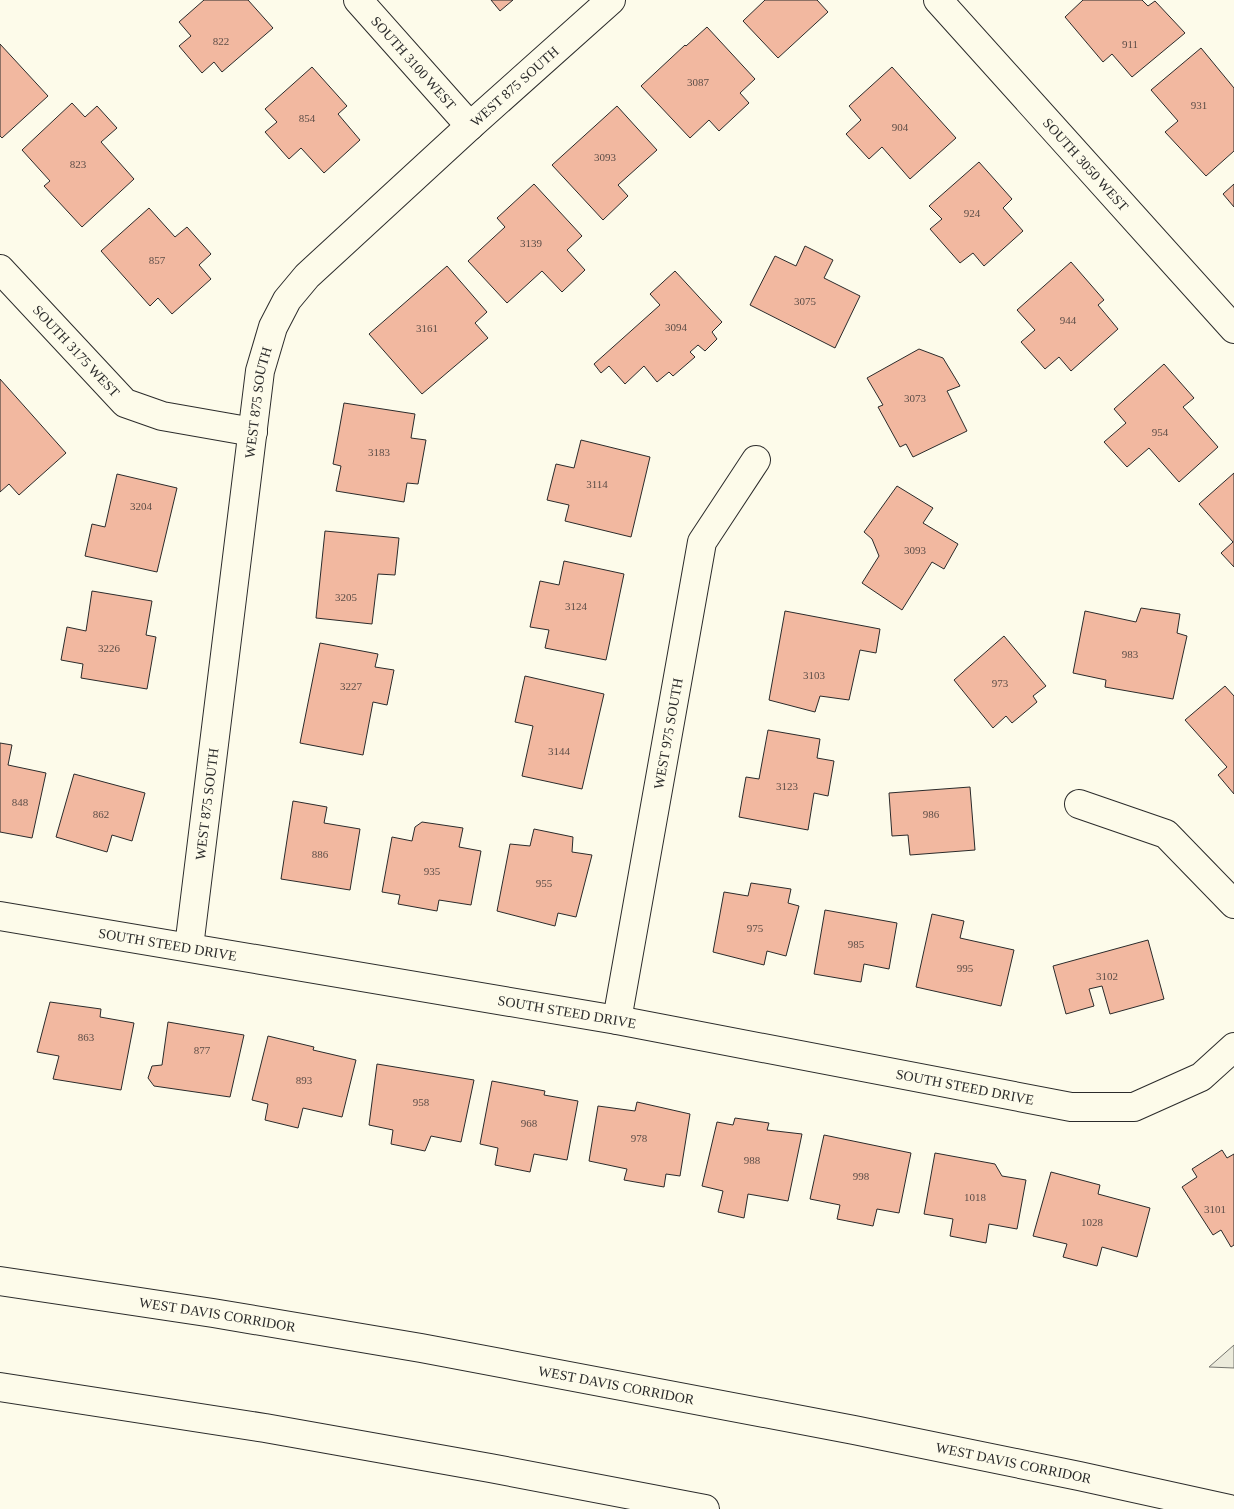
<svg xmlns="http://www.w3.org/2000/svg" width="1234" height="1509" font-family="Georgia,serif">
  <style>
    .green { fill: #ecebdb; stroke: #74746e }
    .building { fill: #f2b8a0; stroke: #2b2b2b }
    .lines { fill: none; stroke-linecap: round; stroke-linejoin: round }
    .minor-casing { stroke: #2b2b2b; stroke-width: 30 }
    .highway-casing { stroke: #2b2b2b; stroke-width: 30 }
    .minor { stroke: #fdfbea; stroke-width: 28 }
    .highway { stroke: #fdfbea; stroke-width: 28 }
    .labels { text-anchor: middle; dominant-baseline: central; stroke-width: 4; stroke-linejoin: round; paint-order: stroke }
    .number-label { font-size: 11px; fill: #5d4e48 }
    .street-label { font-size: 14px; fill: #2b2b2b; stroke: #fdfbea }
  </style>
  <rect width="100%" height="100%" fill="#fdfbea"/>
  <path class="green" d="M 1234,1345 L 1234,1368 L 1209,1367 Z"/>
  <path class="building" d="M 204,0 L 248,0 L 273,28 L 222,72 L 214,62 L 202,73 L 179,46 L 191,36 L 179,22 Z
    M 491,0 L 513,0 L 500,11 Z
    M 765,0 L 817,0 L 828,12 L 778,58 L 743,21 Z
    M 1083,0 L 1142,0 L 1148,6 L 1155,1 L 1185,33 L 1132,77 L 1112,54 L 1103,62 L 1065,17 Z
    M 707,27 L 755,79 L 740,93 L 749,103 L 719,131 L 709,120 L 690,138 L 641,86 L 685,45 L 686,46 Z
    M 0,44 L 48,96 L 2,138 L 0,136 Z
    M 1201,48 L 1234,88 L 1234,151 L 1206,176 L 1165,132 L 1178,121 L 1151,90 Z
    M 312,67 L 347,106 L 338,114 L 360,140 L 324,173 L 301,148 L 289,159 L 265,132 L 277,122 L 265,109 Z
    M 892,67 L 956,138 L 910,179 L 882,147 L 869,159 L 846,134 L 861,120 L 849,106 Z
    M 72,103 L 85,117 L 97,106 L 117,128 L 101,142 L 134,179 L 82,227 L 44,186 L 50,181 L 22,150 Z
    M 617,106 L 657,150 L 618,185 L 628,196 L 603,220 L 552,165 Z
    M 979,162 L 1012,199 L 1003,208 L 1023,231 L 984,266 L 973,253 L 960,263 L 930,229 L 942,219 L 929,206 Z
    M 534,184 L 582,236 L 567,250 L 585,270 L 562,292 L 542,271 L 507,303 L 468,261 L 505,227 L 497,218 Z
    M 1234,184 L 1234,207 L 1223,194 Z
    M 149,208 L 175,237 L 187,227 L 211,254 L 199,265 L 211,279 L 172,314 L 158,298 L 150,306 L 101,251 Z
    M 805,246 L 833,260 L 824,278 L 860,296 L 835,348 L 750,305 L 775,256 L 796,266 Z
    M 1071,262 L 1104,300 L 1098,305 L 1118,329 L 1071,371 L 1059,357 L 1045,369 L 1021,342 L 1035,330 L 1017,310 Z
    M 447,266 L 487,312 L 475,323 L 488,338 L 422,394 L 369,334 Z
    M 675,271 L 722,322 L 712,332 L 717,339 L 705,351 L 698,345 L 690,352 L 695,357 L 673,376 L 669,372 L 657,382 L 644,366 L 625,384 L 609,366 L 601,373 L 594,364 L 660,305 L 650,294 Z
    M 919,349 L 943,358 L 960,386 L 947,391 L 967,431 L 913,457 L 906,444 L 900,447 L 878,407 L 883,405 L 867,378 Z
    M 1164,364 L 1194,398 L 1183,407 L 1218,447 L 1179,482 L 1149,448 L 1127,467 L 1104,442 L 1126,423 L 1114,409 Z
    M 0,379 L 66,453 L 19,495 L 9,484 L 0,492 Z
    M 344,403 L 415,414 L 411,438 L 426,440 L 418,484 L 407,483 L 404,502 L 336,491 L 341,466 L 333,464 Z
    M 581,440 L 650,457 L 631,537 L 565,521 L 569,505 L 547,500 L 556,464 L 574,468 Z
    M 1234,473 L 1234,567 L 1221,553 L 1233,542 L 1199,504 Z
    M 117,474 L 177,488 L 157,572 L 85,556 L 92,524 L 105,527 Z
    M 897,486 L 933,508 L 923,523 L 958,544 L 944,569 L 932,562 L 902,610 L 862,583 L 879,556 L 872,539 L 864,532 Z
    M 325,531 L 399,538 L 395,575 L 378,574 L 372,624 L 316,618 Z
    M 564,561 L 624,574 L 606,660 L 545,648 L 549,630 L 530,627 L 540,581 L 559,585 Z
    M 92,591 L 152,601 L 146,635 L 156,637 L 147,689 L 81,678 L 83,664 L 61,660 L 67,627 L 86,631 Z
    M 1141,608 L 1180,614 L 1177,633 L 1187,636 L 1173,699 L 1105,687 L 1106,680 L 1073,673 L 1085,611 L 1136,622 Z
    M 785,611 L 880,629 L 876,653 L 860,650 L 849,700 L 820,696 L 815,712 L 769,700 Z
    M 1004,636 L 1046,686 L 1033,696 L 1037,702 L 1012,723 L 1006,716 L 993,728 L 954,680 Z
    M 320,643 L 378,654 L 375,667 L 394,670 L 387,705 L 373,702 L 363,755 L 300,743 Z
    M 525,676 L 604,694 L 582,789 L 522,776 L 533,726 L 515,722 Z
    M 1225,686 L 1234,696 L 1234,794 L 1218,775 L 1227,767 L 1185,720 Z
    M 768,730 L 820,739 L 817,758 L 834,761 L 828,796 L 814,793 L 808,830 L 739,817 L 746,777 L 759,779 Z
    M 0,743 L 12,745 L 8,765 L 46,773 L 32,838 L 0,832 Z
    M 74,774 L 145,793 L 132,841 L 112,835 L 107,852 L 56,837 Z
    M 970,787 L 975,850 L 910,855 L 908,835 L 892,836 L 889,793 Z
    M 293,801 L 327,807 L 324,823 L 360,829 L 350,890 L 281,879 Z
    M 422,822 L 463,828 L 459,847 L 481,851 L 471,905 L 439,900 L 437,911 L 398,904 L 400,895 L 382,892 L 392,837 L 412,841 L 415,827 Z
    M 534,829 L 573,837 L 572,852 L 592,855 L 576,917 L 558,913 L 555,926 L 497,911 L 510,844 L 530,846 Z
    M 751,883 L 791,889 L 788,903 L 799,906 L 786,956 L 767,951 L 764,965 L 713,952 L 724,892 L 748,896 Z
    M 825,910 L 897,923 L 889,969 L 864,964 L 861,982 L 814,974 Z
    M 932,914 L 964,921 L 960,938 L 1014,950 L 1001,1006 L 916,987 Z
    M 1148,940 L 1164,999 L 1110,1014 L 1102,986 L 1089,989 L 1094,1006 L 1066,1014 L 1053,966 Z
    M 50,1002 L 101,1009 L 100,1017 L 134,1023 L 121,1090 L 53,1079 L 59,1056 L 37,1052 Z
    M 168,1022 L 244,1035 L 230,1097 L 154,1086 L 148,1078 L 152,1066 L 162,1065 Z
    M 268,1036 L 314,1047 L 313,1050 L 356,1060 L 342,1117 L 303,1108 L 298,1128 L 265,1120 L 268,1104 L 252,1100 Z
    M 377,1064 L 474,1080 L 461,1142 L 431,1136 L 425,1151 L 391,1144 L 393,1130 L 369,1125 Z
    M 492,1081 L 545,1091 L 544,1095 L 578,1101 L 567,1160 L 534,1154 L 530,1172 L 495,1165 L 498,1148 L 480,1144 Z
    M 637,1102 L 690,1114 L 680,1176 L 666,1174 L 664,1187 L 624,1180 L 627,1169 L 589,1161 L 598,1106 L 635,1111 Z
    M 735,1118 L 769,1123 L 767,1130 L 802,1134 L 788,1201 L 748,1194 L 744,1218 L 718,1212 L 723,1191 L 702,1186 L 717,1122 L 733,1125 Z
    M 824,1135 L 911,1153 L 899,1213 L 877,1209 L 873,1226 L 837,1219 L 840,1205 L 810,1199 Z
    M 1222,1150 L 1227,1158 L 1234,1154 L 1234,1245 L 1231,1247 L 1221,1230 L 1213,1235 L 1182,1187 L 1197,1177 L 1192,1169 Z
    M 935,1153 L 995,1164 L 1002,1176 L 1026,1180 L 1017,1229 L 989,1224 L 986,1243 L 950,1236 L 953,1219 L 924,1214 Z
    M 1051,1172 L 1100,1185 L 1098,1194 L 1150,1208 L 1137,1257 L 1102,1247 L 1097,1266 L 1063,1257 L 1067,1244 L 1033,1236 Z"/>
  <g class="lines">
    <g class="minor-casing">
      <g id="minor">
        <path id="s1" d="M 358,0 L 470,126"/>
        <path id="s2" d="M 938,0 L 1234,329"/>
        <path id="s3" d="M 0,269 L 125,403 L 162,416 L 253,432"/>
        <path d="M 1079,804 L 1166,834 L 1234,904"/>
        <path id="s4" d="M 0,916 L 617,1020 L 1071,1107 L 1134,1107 L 1201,1077 L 1234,1047"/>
        <path id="s5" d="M 189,947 L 260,371 L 273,327 L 287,300 L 307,276 L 470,126 L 611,0"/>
        <path id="s6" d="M 617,1020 L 702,542 L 756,460"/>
      </g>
    </g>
    <g class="highway-casing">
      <g id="highway">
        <path id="s7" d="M 0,1281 L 213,1313 L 421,1348 L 854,1430 L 1079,1476 L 1229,1509"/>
        <path d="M 0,1387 L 265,1428 L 490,1468 L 705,1509"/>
      </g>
    </g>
    <use href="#minor" class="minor"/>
    <use href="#highway" class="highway"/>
  </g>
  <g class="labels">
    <g class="number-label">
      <text x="221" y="41">822</text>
      <text x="1130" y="44">911</text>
      <text x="698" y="82">3087</text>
      <text x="1199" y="105">931</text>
      <text x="307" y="118">854</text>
      <text x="900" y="127">904</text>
      <text x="605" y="157">3093</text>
      <text x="78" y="164">823</text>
      <text x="972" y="213">924</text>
      <text x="531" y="243">3139</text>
      <text x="157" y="260">857</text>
      <text x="805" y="301">3075</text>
      <text x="1068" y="320">944</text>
      <text x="676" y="327">3094</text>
      <text x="427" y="328">3161</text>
      <text x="915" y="398">3073</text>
      <text x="1160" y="432">954</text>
      <text x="379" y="452">3183</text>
      <text x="597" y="484">3114</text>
      <text x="141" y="506">3204</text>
      <text x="915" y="550">3093</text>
      <text x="346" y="597">3205</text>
      <text x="576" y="606">3124</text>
      <text x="109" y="648">3226</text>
      <text x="1130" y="654">983</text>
      <text x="814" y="675">3103</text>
      <text x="1000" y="683">973</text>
      <text x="351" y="686">3227</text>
      <text x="559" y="751">3144</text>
      <text x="787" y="786">3123</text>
      <text x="20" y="802">848</text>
      <text x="101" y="814">862</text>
      <text x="931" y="814">986</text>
      <text x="320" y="854">886</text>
      <text x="432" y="871">935</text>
      <text x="544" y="883">955</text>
      <text x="755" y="928">975</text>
      <text x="856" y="944">985</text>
      <text x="965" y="968">995</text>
      <text x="1107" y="976">3102</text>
      <text x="86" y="1037">863</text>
      <text x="202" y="1050">877</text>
      <text x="304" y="1080">893</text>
      <text x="421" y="1102">958</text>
      <text x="529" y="1123">968</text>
      <text x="639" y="1138">978</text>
      <text x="752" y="1160">988</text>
      <text x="861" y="1176">998</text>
      <text x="975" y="1197">1018</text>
      <text x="1215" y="1209">3101</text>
      <text x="1092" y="1222">1028</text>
    </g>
    <g class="street-label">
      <text stroke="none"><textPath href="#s1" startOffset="84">SOUTH 3100 WEST</textPath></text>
      <text stroke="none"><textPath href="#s5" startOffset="969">WEST 875 SOUTH</textPath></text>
      <text stroke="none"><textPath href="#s2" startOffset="221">SOUTH 3050 WEST</textPath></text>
      <text stroke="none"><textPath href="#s3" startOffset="112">SOUTH 3175 WEST</textPath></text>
      <text stroke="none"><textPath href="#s5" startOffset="549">WEST 875 SOUTH</textPath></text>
      <text stroke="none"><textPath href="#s6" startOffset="291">WEST 975 SOUTH</textPath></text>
      <text stroke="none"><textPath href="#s5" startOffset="144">WEST 875 SOUTH</textPath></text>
      <text stroke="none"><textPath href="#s4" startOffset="170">SOUTH STEED DRIVE</textPath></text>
      <text stroke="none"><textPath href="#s4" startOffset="575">SOUTH STEED DRIVE</textPath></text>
      <text stroke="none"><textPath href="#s4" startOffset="980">SOUTH STEED DRIVE</textPath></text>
      <text stroke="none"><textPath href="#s7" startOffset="220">WEST DAVIS CORRIDOR</textPath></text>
      <text stroke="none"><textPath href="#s7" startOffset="625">WEST DAVIS CORRIDOR</textPath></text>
      <text stroke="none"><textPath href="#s7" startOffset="1030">WEST DAVIS CORRIDOR</textPath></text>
    </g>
  </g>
</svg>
